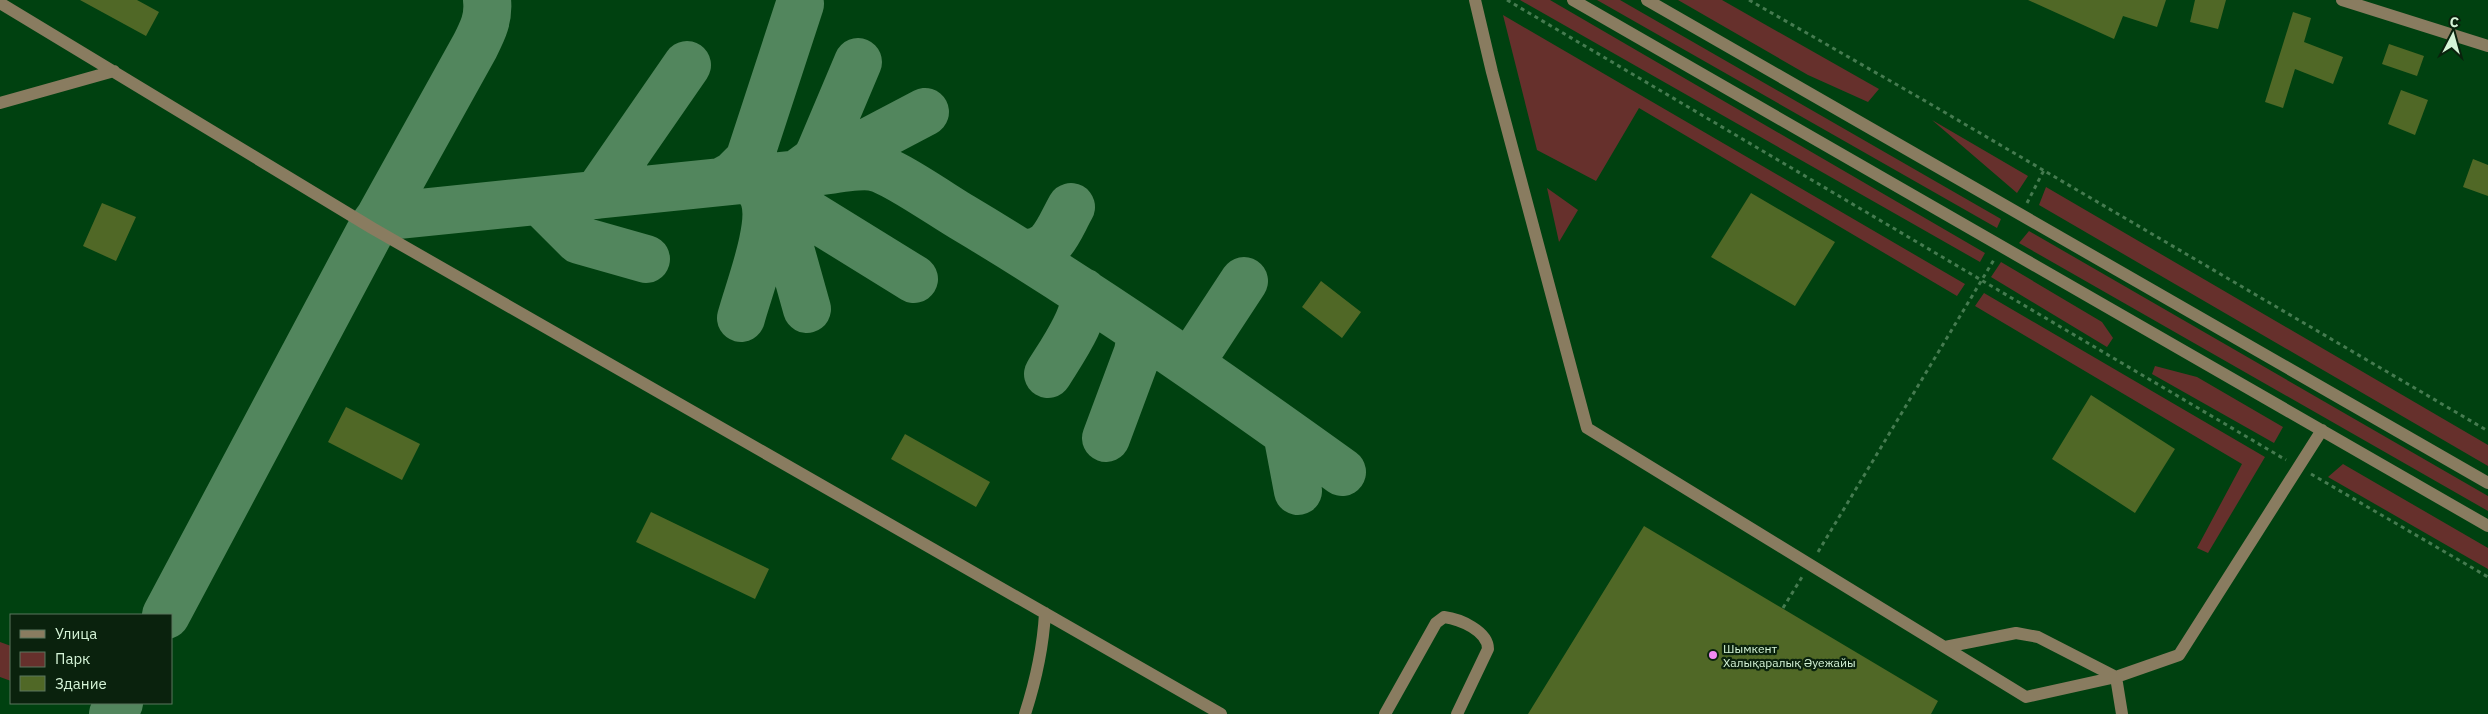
<svg xmlns="http://www.w3.org/2000/svg" width="2488" height="714" font-family="'IBM Plex Sans',sans-serif">
  <style>
    .green { fill: #66302c }
    .lines { fill: none; stroke-linecap: round; stroke-linejoin: round }
    .taxiway { stroke: #52865d; stroke-width: 48 }
    .building { fill: #506826 }
    .path { stroke: #457b50; stroke-width: 3; stroke-dasharray: 4 4; stroke-linecap: butt }
    .minor { stroke: #897c60; stroke-width: 12 }
    .poi-dot { fill: #f28af3; stroke: #0a220d; stroke-width: 2 }
    .labels { text-anchor: middle; dominant-baseline: central; stroke-width: 4.5; stroke-linejoin: round; paint-order: stroke }
    .poi-label { font-size: 12px; fill: #d5f4d7; stroke: #0a220d; text-anchor: start }
  </style>
  <rect width="100%" height="100%" fill="#004110"/>
  <path class="green" d="M 1520,0 L 1550,0 L 1985,253 L 1980,262 Z
    M 1597,0 L 1620,0 L 2001,219 L 1997,228 Z
    M 1678,0 L 1722,0 L 1879,89 L 1868,102 L 1808,75 Z
    M 1503,15 L 1965,284 L 1957,296 L 1639,108 L 1596,181 L 1537,150 Z
    M 1932,120 L 2028,176 L 2017,193 Z
    M 2046,187 L 2488,445 L 2488,466 L 2039,205 Z
    M 1547,188 L 1578,210 L 1559,242 Z
    M 2029,231 L 2488,496 L 2488,511 L 2019,243 Z
    M 2001,262 L 2102,322 L 2113,338 L 2107,347 L 1991,277 Z
    M 1984,293 L 2265,457 L 2208,553 L 2197,548 L 2242,464 L 1975,306 Z
    M 2155,366 L 2197,377 L 2283,427 L 2274,443 L 2152,374 Z
    M 2343,464 L 2488,548 L 2488,569 L 2328,477 Z
    M 0,642 L 11,646 L 11,681 L 0,677 Z"/>
  <g class="lines">
    <path class="taxiway" d="M 809,173 C 826,171 858,164 873,167 C 892,170 943,206 962,217 C 1093,295 1218,383 1342,472
      M 797,174 L 816,160 L 820,152 L 858,62
      M 723,181 L 734,175 L 749,160 L 800,4
      M 597,195 L 687,65
      M 775,195 L 807,309
      M 541,202 L 579,240 L 646,259
      M 380,217 L 809,173 L 925,112
      M 1022,253 C 1052,255 1058,230 1071,207
      M 741,318 C 749,288 774,226 764,198 C 762,192 756,185 752,179 L 914,279
      M 1179,356 L 1189,356 L 1198,351 L 1244,281
      M 1048,374 C 1060,354 1089,315 1083,292
      M 1287,433 L 1298,491
      M 1106,438 L 1138,352 L 1140,340 L 1137,329
      M 166,615 L 372,228 L 380,217 L 475,46 C 483,30 489,18 487,0
      M 113,714 L 119,703"/>
  </g>
  <path class="building" d="M 80,0 L 137,0 L 159,12 L 146,36 Z
    M 2028,0 L 2166,0 L 2157,27 L 2123,16 L 2114,39 Z
    M 2195,0 L 2226,0 L 2218,29 L 2190,22 Z
    M 2293,12 L 2311,18 L 2304,42 L 2343,57 L 2333,84 L 2295,69 L 2283,108 L 2265,102 Z
    M 2389,44 L 2424,56 L 2417,76 L 2382,64 Z
    M 2401,90 L 2428,100 L 2415,135 L 2388,124 Z
    M 2473,159 L 2488,165 L 2488,196 L 2463,187 Z
    M 1751,193 L 1835,242 L 1795,306 L 1711,257 Z
    M 102,203 L 136,217 L 116,261 L 83,246 Z
    M 1321,281 L 1361,312 L 1342,338 L 1302,307 Z
    M 2091,395 L 2175,449 L 2135,513 L 2052,459 Z
    M 346,407 L 420,444 L 402,480 L 328,442 Z
    M 905,434 L 990,482 L 976,507 L 891,459 Z
    M 651,512 L 769,569 L 755,599 L 636,542 Z
    M 1644,526 L 1938,701 L 1931,714 L 1528,714 Z"/>
  <g class="lines">
    <path class="path" d="M 1507,0 L 2286,460
      M 1749,0 L 1927,102 L 2488,431
      M 2027,203 L 2044,170
      M 2311,474 L 2488,577
      M 1818,552 L 1995,258
      M 1783,608 L 1802,577"/>
    <path class="minor" d="M 1475,0 L 1492,72 L 1587,428 L 2026,697 L 2116,677 L 2179,655 L 2322,430
      M 1573,0 L 2488,526
      M 1647,0 L 2488,483
      M 2342,0 L 2488,46
      M 0,3 L 372,228 L 1221,714
      M 0,103 L 114,71
      M 1945,647 L 2016,633 L 2038,637 L 2116,677 L 2122,714
      M 1025,714 C 1036,680 1043,649 1045,613
      M 1385,714 L 1436,623 L 1444,617 C 1460,619 1488,631 1488,649 L 1457,714"/>
  </g>
  <circle class="poi-dot" cx="1713" cy="655" r="5"/>
  <g class="labels">
    <g class="poi-label">
      <text x="1723" y="648">Шымкент<tspan x="1723" dy="14">Халықаралық Әуежайы</tspan></text>
    </g>
  </g>
  <rect x="10" y="614" width="162" height="90" fill="#0a220d" stroke="#5b765e"/>
  <rect x="20" y="630" width="25" height="8" fill="#897c60" stroke="#5b765e"/>
  <text x="55" y="639" font-size="15" fill="#d5f4d7">Улица</text>
  <rect x="20" y="652" width="25" height="15" fill="#66302c" stroke="#5b765e"/>
  <text x="55" y="664" font-size="15" fill="#d5f4d7">Парк</text>
  <rect x="20" y="676" width="25" height="15" fill="#506826" stroke="#5b765e"/>
  <text x="55" y="689" font-size="15" fill="#d5f4d7">Здание</text>
  <g transform="translate(2453 35) rotate(6)" stroke="#0a220d" stroke-width="4" paint-order="stroke">
  <path d="M0-4L9 19L0 12L-9 19Z" fill="#d5f4d7"/>
  <text y="-8" font-size="14" font-weight="bold" text-anchor="middle" fill="#d5f4d7">С</text>
  </g>
</svg>
